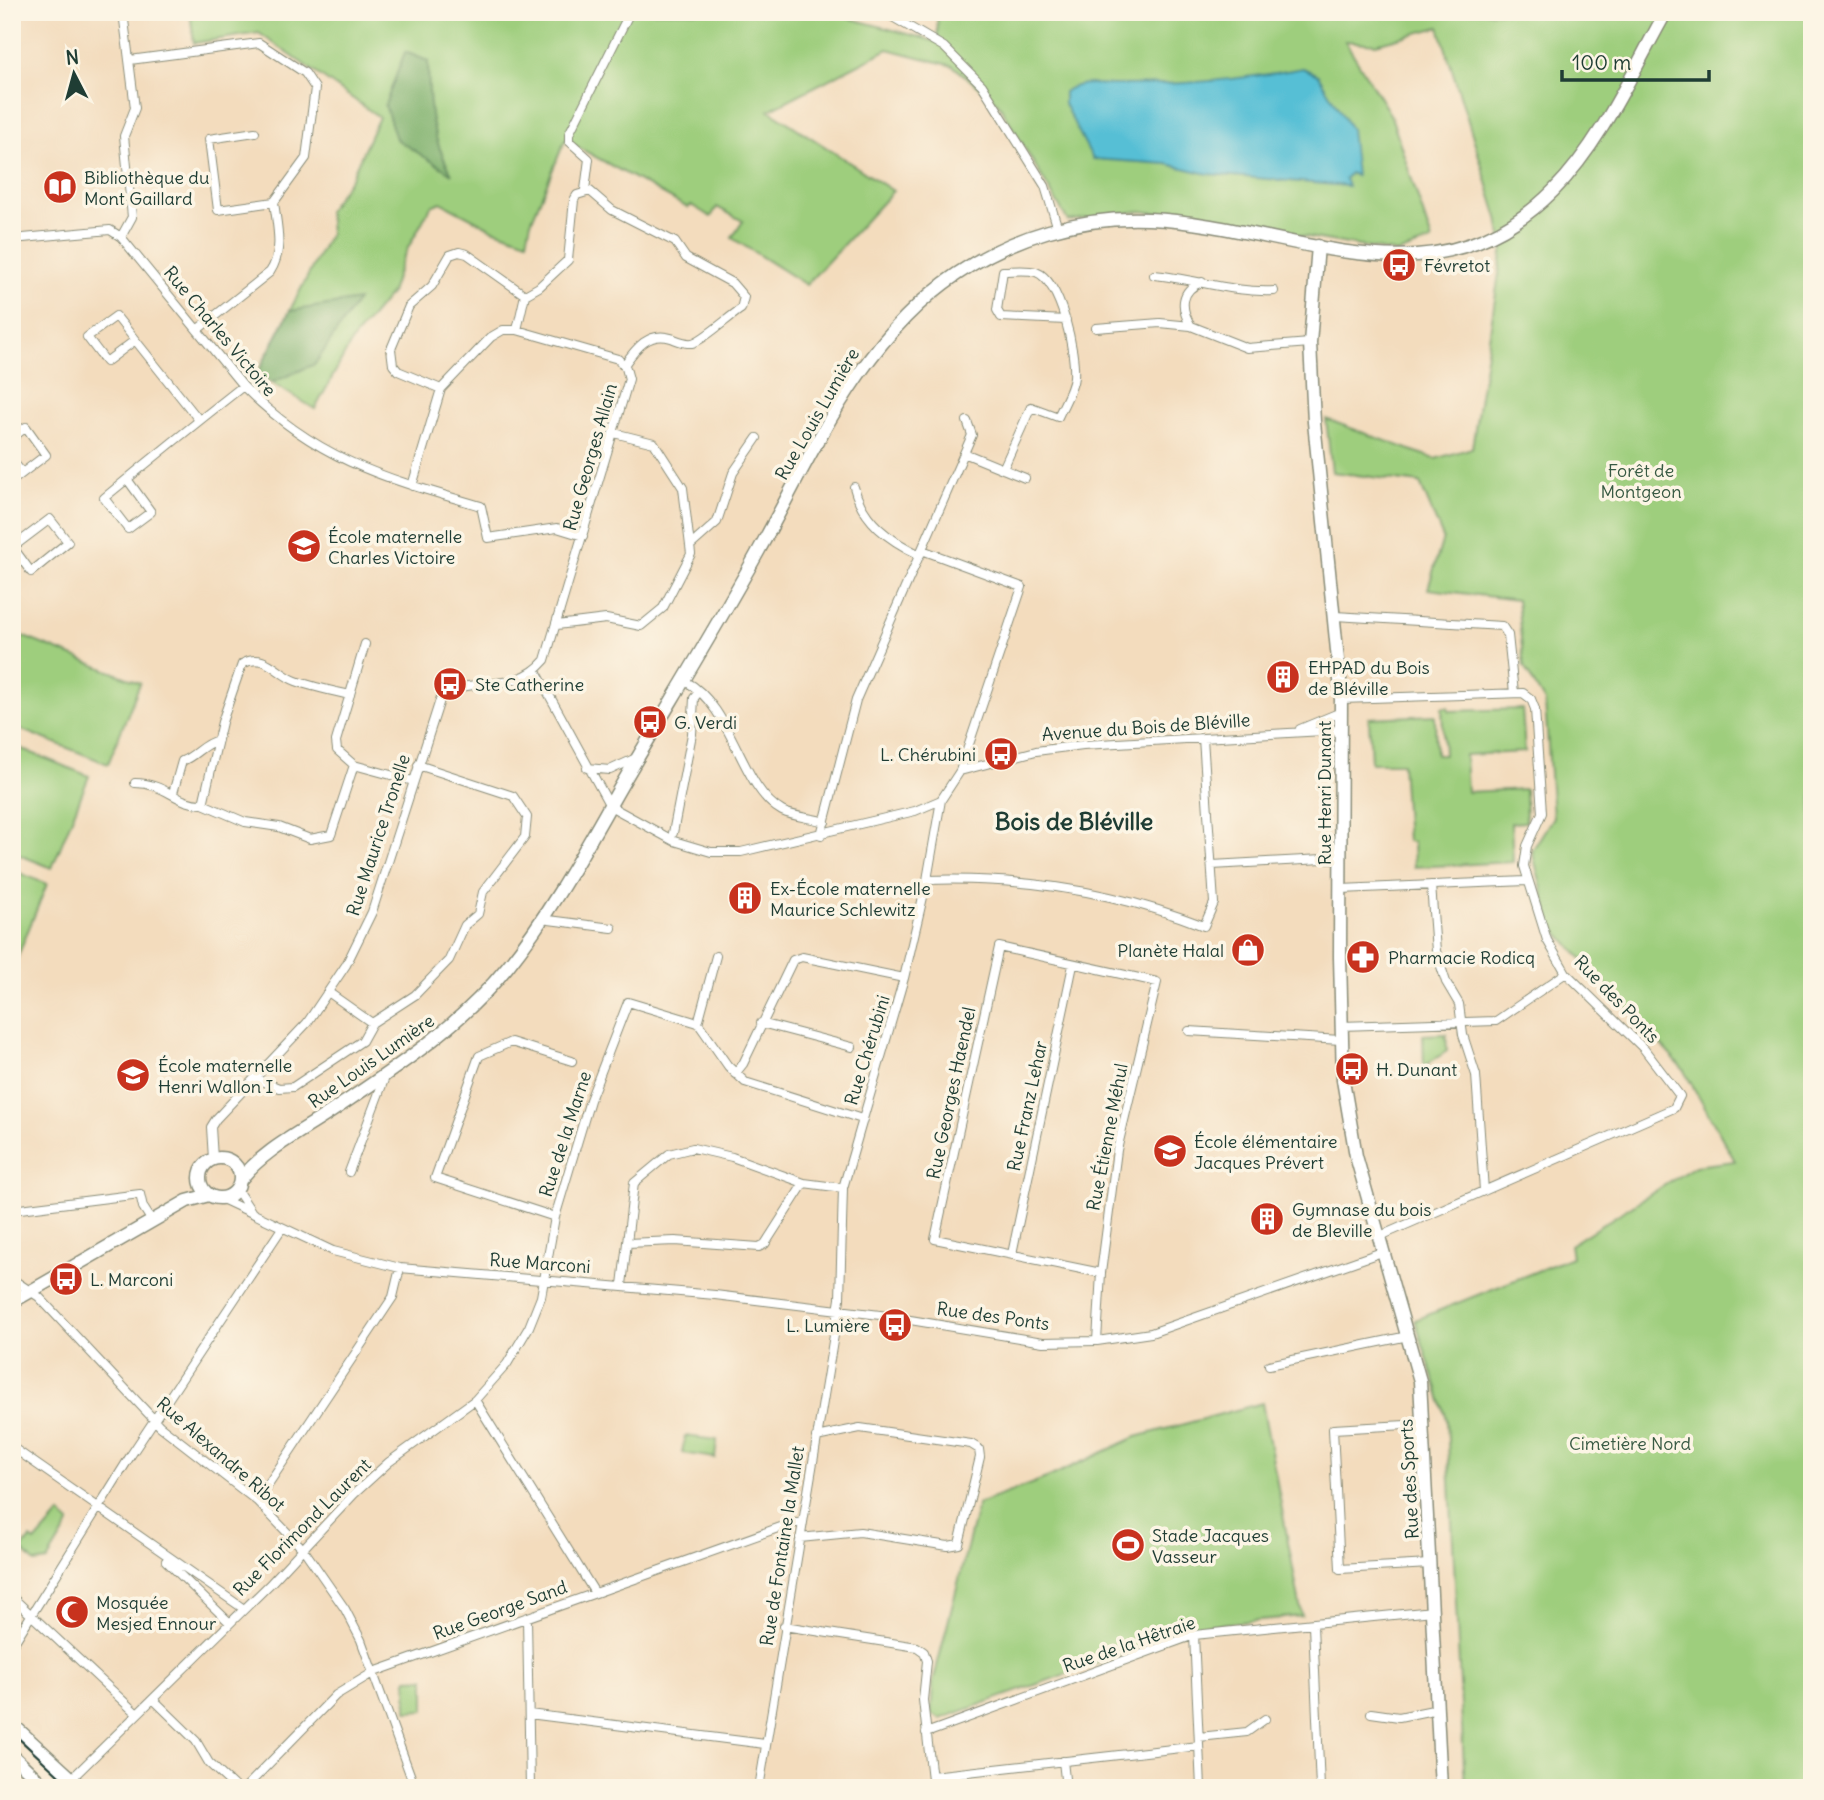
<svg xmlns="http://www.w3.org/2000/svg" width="1824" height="1800" font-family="Delius,sans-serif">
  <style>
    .green { fill: #9ece7d; stroke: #5e8658; stroke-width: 2; fill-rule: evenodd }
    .forest { fill: #7eb16c; stroke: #4e7750; stroke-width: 2 }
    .water { fill: #57bfd5; stroke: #3b7e84; stroke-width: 2 }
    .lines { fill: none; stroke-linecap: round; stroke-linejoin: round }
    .street-casing { stroke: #898c78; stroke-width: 10 }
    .secondary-casing { stroke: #898c78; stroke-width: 15 }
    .street { stroke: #fff; stroke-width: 8 }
    .secondary { stroke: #fff; stroke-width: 12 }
    .tram { stroke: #1f3d34; stroke-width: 2 }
    .labels { text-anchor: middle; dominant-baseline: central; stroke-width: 7; stroke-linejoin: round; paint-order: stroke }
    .poi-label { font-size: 18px; fill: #1f3d34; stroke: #fcf5e5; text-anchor: start }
    .street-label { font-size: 18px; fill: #1f3d34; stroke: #fcf5e5 }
    .park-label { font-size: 18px; fill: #385a43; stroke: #fcf5e5 }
    .district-label { font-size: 24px; font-weight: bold; fill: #1f3d34; stroke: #fcf5e5 }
  </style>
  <rect width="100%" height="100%" fill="#fcf5e5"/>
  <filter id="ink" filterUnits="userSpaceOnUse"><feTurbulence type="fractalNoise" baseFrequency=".0143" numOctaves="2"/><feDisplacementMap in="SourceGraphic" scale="14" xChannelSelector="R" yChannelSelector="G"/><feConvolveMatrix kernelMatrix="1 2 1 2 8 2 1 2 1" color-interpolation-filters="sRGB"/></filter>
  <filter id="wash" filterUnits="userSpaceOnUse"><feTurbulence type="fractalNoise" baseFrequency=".00686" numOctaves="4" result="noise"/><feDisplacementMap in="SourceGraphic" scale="28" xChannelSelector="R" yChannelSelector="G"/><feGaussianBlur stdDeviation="1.57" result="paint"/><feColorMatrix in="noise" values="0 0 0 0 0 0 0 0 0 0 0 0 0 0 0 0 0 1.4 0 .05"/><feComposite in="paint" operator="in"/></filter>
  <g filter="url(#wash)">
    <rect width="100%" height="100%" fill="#f3dcbd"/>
    <path class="green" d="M 190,12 L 826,12 L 938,42 L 937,12 L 1812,12 L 1812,1788 L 1465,1788 L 1447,1420 L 1415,1320 L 1572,1257 L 1570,1245 L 1695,1166 L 1735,1161 L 1683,1069 L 1552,926 L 1532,851 L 1553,817 L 1545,702 L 1524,667 L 1517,600 L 1428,589 L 1443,538 L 1420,483 L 1332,472 L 1326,419 L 1435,459 L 1472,448 L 1503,248 L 1498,218 L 1439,27 L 1376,44 L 1345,41 L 1391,116 L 1432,241 L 1398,253 L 1201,218 L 1140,211 L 1068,221 L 998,103 L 953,66 L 888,49 L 769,110 L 893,191 L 806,285 L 732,238 L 743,221 L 717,207 L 711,217 L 691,205 L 688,208 L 565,140 L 531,222 L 527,241 L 492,229 L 441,202 L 431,206 L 402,259 L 391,293 L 353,339 L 315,409 L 257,374 L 330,233 L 328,210 L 351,178 L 379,117 L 259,33 L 194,43 ZM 385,106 L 429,116 L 439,151 L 450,173 Z
      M 12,632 L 140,683 L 108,764 L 12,726 Z
      M 1442,707 L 1448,707 L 1449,711 L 1522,709 L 1525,752 L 1465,755 L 1467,792 L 1525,789 L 1526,822 L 1511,823 L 1513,862 L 1414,867 L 1413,842 L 1407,841 L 1402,763 L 1371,763 L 1369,718 L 1435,715 L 1436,755 L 1444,755 Z
      M 12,745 L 89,776 L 52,868 L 12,852 Z
      M 12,870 L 47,884 L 13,968 L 12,967 Z
      M 1446,1034 L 1447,1051 L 1424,1066 L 1423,1035 Z
      M 1262,1403 L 1302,1616 L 1200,1626 L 940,1719 L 931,1714 L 933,1682 L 978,1504 L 1049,1477 L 1136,1437 Z
      M 685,1436 L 717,1440 L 715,1458 L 682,1453 Z
      M 60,1514 L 70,1523 L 47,1561 L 35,1563 L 21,1549 L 31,1538 L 35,1542 Z
      M 425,1678 L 425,1710 L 407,1711 L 407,1679 Z"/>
    <path class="forest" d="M 405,52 L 428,61 C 429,106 429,134 452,174 L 396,139 L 385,105 Z
      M 358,300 L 315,364 L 271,383 L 257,374 L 290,311 Z"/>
    <path class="water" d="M 1303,68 L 1318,75 L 1351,129 L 1356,176 L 1350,173 L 1345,179 L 1348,186 L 1208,174 L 1167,164 L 1093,159 L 1064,104 L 1064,92 C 1078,80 1099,85 1116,85 C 1179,85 1242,80 1303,68 Z"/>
  </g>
  <g filter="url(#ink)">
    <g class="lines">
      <g class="street-casing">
        <path id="street" d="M 884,12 L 944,47 L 982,85 L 1045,186 L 1058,229
          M 130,60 L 259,43 L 305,73 L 315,88 L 306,158 L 274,202
          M 585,190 L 589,159 L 569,141 L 569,134 L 630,12
          M 121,237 L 132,217 L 124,136 L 135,108 L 123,12
          M 12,239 L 110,230 L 121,237 L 243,386 C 316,460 384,478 481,506 L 488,538 L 557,528 L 583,536
          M 1154,275 C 1195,279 1233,293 1274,291
          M 1191,326 C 1180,308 1180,290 1202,282
          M 1096,328 L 1160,323 L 1191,326 L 1247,348 L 1310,343
          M 197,330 L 270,272 C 284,251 277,226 274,202 L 218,210 L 209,139 L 255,132
          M 517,330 L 525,295 L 539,287 L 568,260 L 574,200 L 577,195 L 590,191 L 612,210 L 675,242 L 686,258 L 732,283 L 744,297 L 741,309 C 730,316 701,342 692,343 C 685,344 677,340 671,338 C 649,331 636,348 624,365
          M 134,341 L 106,362 L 87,337 L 116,316 L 199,420
          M 441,389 L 398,371 L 393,365 L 391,349 L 409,306 L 432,286 L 450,255 L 459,252 L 467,254 L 525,295
          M 12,438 L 26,427 L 46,455 L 12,481
          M 964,453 L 1025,478
          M 12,460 L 22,473
          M 1003,469 L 1031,407 L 1058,417 C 1063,405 1073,390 1074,377 C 1076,353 1061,281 1036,272 C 1027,269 1013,271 1003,271 L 997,310 L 1001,317 L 1066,320
          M 127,479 L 151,512 L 128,529 L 104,498 C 150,460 196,423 243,386
          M 854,487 C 863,522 889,540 920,555
          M 12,546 L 31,572 L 68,542 L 50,519 L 13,547
          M 690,546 L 717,522 L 733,473 L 757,438
          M 1335,616 L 1502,626 L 1508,635 L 1514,693
          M 557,625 L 606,619 L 641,626 L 663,608 L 691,554 L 683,488 L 654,443 L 614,433
          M 365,644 L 336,741 L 337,750 L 354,765 L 413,781
          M 536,671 L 610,806 L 674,841 L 711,852 L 741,852 L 915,811 L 941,800
          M 685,681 C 733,706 741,789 782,811 C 794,817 812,818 825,822
          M 1341,699 L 1523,693 L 1531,699 L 1535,709 L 1542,813 L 1527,846 L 1524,866 L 1547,940 L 1566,973 L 1644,1049 L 1680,1096 L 1674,1108 L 1378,1237
          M 1300,729 L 1341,712
          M 587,768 L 610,770 L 634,759
          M 960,771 L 1036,751 L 1083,745 L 1341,730
          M 135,783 C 166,783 177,805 203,804 L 222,722 L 242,664 C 266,651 276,674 296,681 C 313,687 332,691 350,695
          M 173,793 L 182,761 C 196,756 202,744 218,740
          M 203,804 L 245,822 L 279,827 L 310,839 L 331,835 L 354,765
          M 673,833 L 692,734 L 694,698 L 699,692
          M 821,835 L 856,700 L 972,435 L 967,421
          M 1212,865 L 1342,858
          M 927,880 C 1022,877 1115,891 1204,926 L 1214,903 L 1203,738
          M 1431,885 L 1436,951 L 1446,982 L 1459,1004 L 1463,1035 L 1476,1075 L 1484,1191
          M 1341,889 L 1526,881
          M 541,919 L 612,928
          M 328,992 L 372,1023
          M 698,1023 L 716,956
          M 761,1023 L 852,1047
          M 1341,1026 L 1496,1021 L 1566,973
          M 1189,1031 L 1341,1040
          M 735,1074 L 743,1064 L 793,960 L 802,957 L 904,978
          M 256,1079 L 279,1088 L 293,1087 L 362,1041 L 372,1023 L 415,995 L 449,960 L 465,925 L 478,914 L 483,892 L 525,837 L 527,817 L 513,796 L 418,765
          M 213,1159 L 211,1127 L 216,1119 L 307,1023 L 346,965 L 372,912 L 441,697 C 470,673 514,697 545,660 L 629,379 L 626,368 L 618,359 L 517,330 L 503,330 L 491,337 L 441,389 L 412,486
          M 349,1172 L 385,1077
          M 237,1190 L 251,1211
          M 222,1199 L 333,1251 L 400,1268 L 715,1295 L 880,1315 L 1043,1342 L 1097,1341 L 1151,1333 L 1382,1252
          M 12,1210 L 140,1194 L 143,1207 L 152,1221
          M 555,1217 L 435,1178 L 479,1056 L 511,1042 L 572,1061
          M 627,1243 L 675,1241 L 759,1247 L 765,1244 L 804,1183
          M 1012,1254 L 1073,965
          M 12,1279 L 39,1297 L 160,1426 L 257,1501 L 304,1550 L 345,1609 L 361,1640 L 415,1788
          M 622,1285 L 634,1183 L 669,1154 L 693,1148 L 732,1157 L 804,1183 L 843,1188
          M 1097,1341 L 1101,1273 L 1117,1150 L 1157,982 L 999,947 L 935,1239 L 1101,1273
          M 1269,1365 L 1408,1336
          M 475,1400 L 595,1593
          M 1424,1424 L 1333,1429 L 1340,1569 L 1430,1564
          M 12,1447 L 244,1609
          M 257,1501 L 393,1297 L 400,1268
          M 800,1538 L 860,1532 L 948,1546 L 959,1544 L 980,1457 L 979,1449 L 971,1444 L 860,1428 L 816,1437
          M 166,1561 L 230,1623
          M 12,1597 L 137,1714
          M 527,1618 L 530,1788
          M 1313,1625 L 1320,1788
          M 784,1626 L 917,1647 L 924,1652 L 927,1661 L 923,1700 L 933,1788
          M 1194,1635 L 1201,1788
          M 12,1646 L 131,1455 L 282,1228
          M 153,1699 L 196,1741 L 209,1763 L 236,1788
          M 1371,1713 L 1399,1717 L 1438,1709
          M 529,1714 L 765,1744
          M 926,1733 L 1194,1635 L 1433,1611
          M 1199,1737 L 1247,1732 L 1265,1719
          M 1063,1761 L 1066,1788
          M 932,1776 L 1199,1746
          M 62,1788 L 271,1583 L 354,1494 L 389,1462 L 475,1400 L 507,1364 L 529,1327 L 541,1297 L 555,1217 L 590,1100 L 628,1002 L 698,1023 L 728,1066 L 745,1082 L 862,1119
          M 245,1788 L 336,1695 L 374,1672 L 792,1523 L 801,1523
          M 759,1788 L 840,1299 L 843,1188 L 904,978 L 927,880 L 941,800 L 960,771 L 1022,587 L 922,550"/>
      </g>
      <g class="secondary-casing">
        <path id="secondary" d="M 1318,246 L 1310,343 L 1314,422 L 1341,690 L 1340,957 L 1343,1080 L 1356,1156 L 1420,1381 L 1441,1788
          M200 1178a20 20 0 1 1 40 0a20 20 0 1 1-40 0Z
          M 241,1179 C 263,1151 299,1133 329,1113 C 394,1069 459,1028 508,966 C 552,911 586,847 621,786 C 667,707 715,630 759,550 C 814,451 860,339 957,274 C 1013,236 1081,216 1149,219 C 1293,225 1430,314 1553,191 C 1602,142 1632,72 1666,12
          M 12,1302 L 187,1201 L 209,1195
          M 12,1724 L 82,1788
          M 12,1755 L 46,1788"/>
      </g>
      <use href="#street" class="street"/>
      <use href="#secondary" class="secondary"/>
      <path class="tram" d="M 12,1732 L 72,1788"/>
    </g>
  </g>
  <defs>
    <g id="library-disc" transform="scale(1.75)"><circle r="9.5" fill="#c8321e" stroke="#fcf5e5"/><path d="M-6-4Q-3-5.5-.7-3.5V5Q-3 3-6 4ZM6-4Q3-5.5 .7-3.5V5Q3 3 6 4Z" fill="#fff"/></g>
    <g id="bus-disc" transform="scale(1.75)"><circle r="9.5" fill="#c8321e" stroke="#fcf5e5"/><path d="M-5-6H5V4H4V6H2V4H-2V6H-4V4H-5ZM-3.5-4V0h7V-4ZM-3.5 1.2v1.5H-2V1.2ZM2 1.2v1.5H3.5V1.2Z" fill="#fff"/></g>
    <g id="school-disc" transform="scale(1.75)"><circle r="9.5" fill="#c8321e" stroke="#fcf5e5"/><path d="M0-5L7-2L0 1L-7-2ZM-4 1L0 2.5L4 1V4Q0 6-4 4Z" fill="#fff"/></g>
    <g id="building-disc" transform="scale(1.75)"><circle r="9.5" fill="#c8321e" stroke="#fcf5e5"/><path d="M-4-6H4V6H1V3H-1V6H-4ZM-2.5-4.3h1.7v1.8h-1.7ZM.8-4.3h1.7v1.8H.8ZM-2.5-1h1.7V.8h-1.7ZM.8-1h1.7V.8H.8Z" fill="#fff"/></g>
    <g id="shop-disc" transform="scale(1.75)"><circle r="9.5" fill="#c8321e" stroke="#fcf5e5"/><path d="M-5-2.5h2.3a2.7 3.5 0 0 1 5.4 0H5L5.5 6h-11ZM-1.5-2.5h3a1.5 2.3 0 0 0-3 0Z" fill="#fff"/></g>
    <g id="pharmacy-disc" transform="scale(1.75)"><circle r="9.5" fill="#c8321e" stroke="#fcf5e5"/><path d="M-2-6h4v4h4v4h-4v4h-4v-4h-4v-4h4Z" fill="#fff"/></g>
    <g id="stadium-disc" transform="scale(1.75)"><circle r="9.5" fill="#c8321e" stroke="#fcf5e5"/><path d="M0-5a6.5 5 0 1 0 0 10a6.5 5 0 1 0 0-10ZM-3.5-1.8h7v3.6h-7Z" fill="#fff"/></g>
    <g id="mosque-disc" transform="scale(1.75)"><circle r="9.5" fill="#c8321e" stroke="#fcf5e5"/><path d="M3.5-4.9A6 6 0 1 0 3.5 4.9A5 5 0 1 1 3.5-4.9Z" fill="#fff"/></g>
  </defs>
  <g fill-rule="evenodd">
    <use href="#library-disc" x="60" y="187"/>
    <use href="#bus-disc" x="1399" y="265"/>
    <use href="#school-disc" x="304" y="546"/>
    <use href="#building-disc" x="1283" y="677"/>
    <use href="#bus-disc" x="450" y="684"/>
    <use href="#bus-disc" x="650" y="722"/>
    <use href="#bus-disc" x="1001" y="754"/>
    <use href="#building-disc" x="745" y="898"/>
    <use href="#shop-disc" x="1248" y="950"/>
    <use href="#pharmacy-disc" x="1363" y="957"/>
    <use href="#bus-disc" x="1352" y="1069"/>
    <use href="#school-disc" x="133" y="1075"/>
    <use href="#school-disc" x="1170" y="1151"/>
    <use href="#building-disc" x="1267" y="1219"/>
    <use href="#bus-disc" x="66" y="1279"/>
    <use href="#bus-disc" x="895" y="1325"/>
    <use href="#stadium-disc" x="1128" y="1545"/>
    <use href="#mosque-disc" x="72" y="1612"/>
  </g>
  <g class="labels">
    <g class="poi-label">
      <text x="84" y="177">Bibliothèque du<tspan x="84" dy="21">Mont Gaillard</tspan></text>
      <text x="1424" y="265">Févretot</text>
      <text x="328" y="536">École maternelle<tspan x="328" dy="21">Charles Victoire</tspan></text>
      <text x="1308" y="667">EHPAD du Bois<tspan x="1308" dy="21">de Bléville</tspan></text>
      <text x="475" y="684">Ste Catherine</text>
      <text x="674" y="722">G. Verdi</text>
      <text x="976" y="754" text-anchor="end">L. Chérubini</text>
      <text x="770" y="888">Ex-École maternelle<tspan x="770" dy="21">Maurice Schlewitz</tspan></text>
      <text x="1224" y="950" text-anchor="end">Planète Halal</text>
      <text x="1388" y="957">Pharmacie Rodicq</text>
      <text x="158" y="1065">École maternelle<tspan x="158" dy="21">Henri Wallon I</tspan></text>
      <text x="1376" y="1069">H. Dunant</text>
      <text x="1194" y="1141">École élémentaire<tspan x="1194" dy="21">Jacques Prévert</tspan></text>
      <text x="1292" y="1209">Gymnase du bois<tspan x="1292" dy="21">de Bleville</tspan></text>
      <text x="90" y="1279">L. Marconi</text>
      <text x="870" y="1325" text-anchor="end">L. Lumière</text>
      <text x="1152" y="1535">Stade Jacques<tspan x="1152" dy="21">Vasseur</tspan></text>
      <text x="96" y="1602">Mosquée<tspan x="96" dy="21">Mesjed Ennour</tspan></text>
    </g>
    <g class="street-label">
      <text transform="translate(220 331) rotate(50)">Rue Charles Victoire</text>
      <text transform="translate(817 414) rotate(-60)">Rue Louis Lumière</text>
      <text transform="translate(590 457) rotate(-74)">Rue Georges Allain</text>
      <text transform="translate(1146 727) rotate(-4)">Avenue du Bois de Bléville</text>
      <text transform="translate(1324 793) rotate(-90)">Rue Henri Dunant</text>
      <text transform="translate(378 835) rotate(-72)">Rue Maurice Tronelle</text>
      <text transform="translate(1617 999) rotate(46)">Rue des Ponts</text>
      <text transform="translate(867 1050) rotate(-73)">Rue Chérubini</text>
      <text transform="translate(371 1061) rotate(-35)">Rue Louis Lumière</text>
      <text transform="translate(951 1093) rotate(-78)">Rue Georges Haendel</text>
      <text transform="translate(1027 1106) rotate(-78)">Rue Franz Lehar</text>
      <text transform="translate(565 1134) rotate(-72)">Rue de la Marne</text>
      <text transform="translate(1107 1137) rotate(-79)">Rue Étienne Méhul</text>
      <text transform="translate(540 1263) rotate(4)">Rue Marconi</text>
      <text transform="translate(993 1316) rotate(8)">Rue des Ponts</text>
      <text transform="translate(221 1454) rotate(41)">Rue Alexandre Ribot</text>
      <text transform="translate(1409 1479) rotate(-93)">Rue des Sports</text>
      <text transform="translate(302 1527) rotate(-45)">Rue Florimond Laurent</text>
      <text transform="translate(782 1546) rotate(-81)">Rue de Fontaine la Mallet</text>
      <text transform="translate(500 1610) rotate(-20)">Rue George Sand</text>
      <text transform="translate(1129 1644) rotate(-19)">Rue de la Hêtraie</text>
    </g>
    <g class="park-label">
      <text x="1641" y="470">Forêt de<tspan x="1641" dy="21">Montgeon</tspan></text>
      <text x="1630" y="1443">Cimetière Nord</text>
    </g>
    <g class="district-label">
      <text x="1074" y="821">Bois de Bléville</text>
    </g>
  </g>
  <rect width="1824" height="1800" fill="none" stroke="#fcf5e5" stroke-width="42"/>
  <g transform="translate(74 74) rotate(354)" stroke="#fcf5e5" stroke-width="5" paint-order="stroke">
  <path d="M0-5L12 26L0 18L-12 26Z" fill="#1f3d34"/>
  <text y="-10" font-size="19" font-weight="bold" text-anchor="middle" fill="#1f3d34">N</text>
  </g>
  <path d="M1562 70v10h147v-10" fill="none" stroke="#1f3d34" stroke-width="3.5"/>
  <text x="1572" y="70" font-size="21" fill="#1f3d34" stroke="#fcf5e5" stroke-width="5" paint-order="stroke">100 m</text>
</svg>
